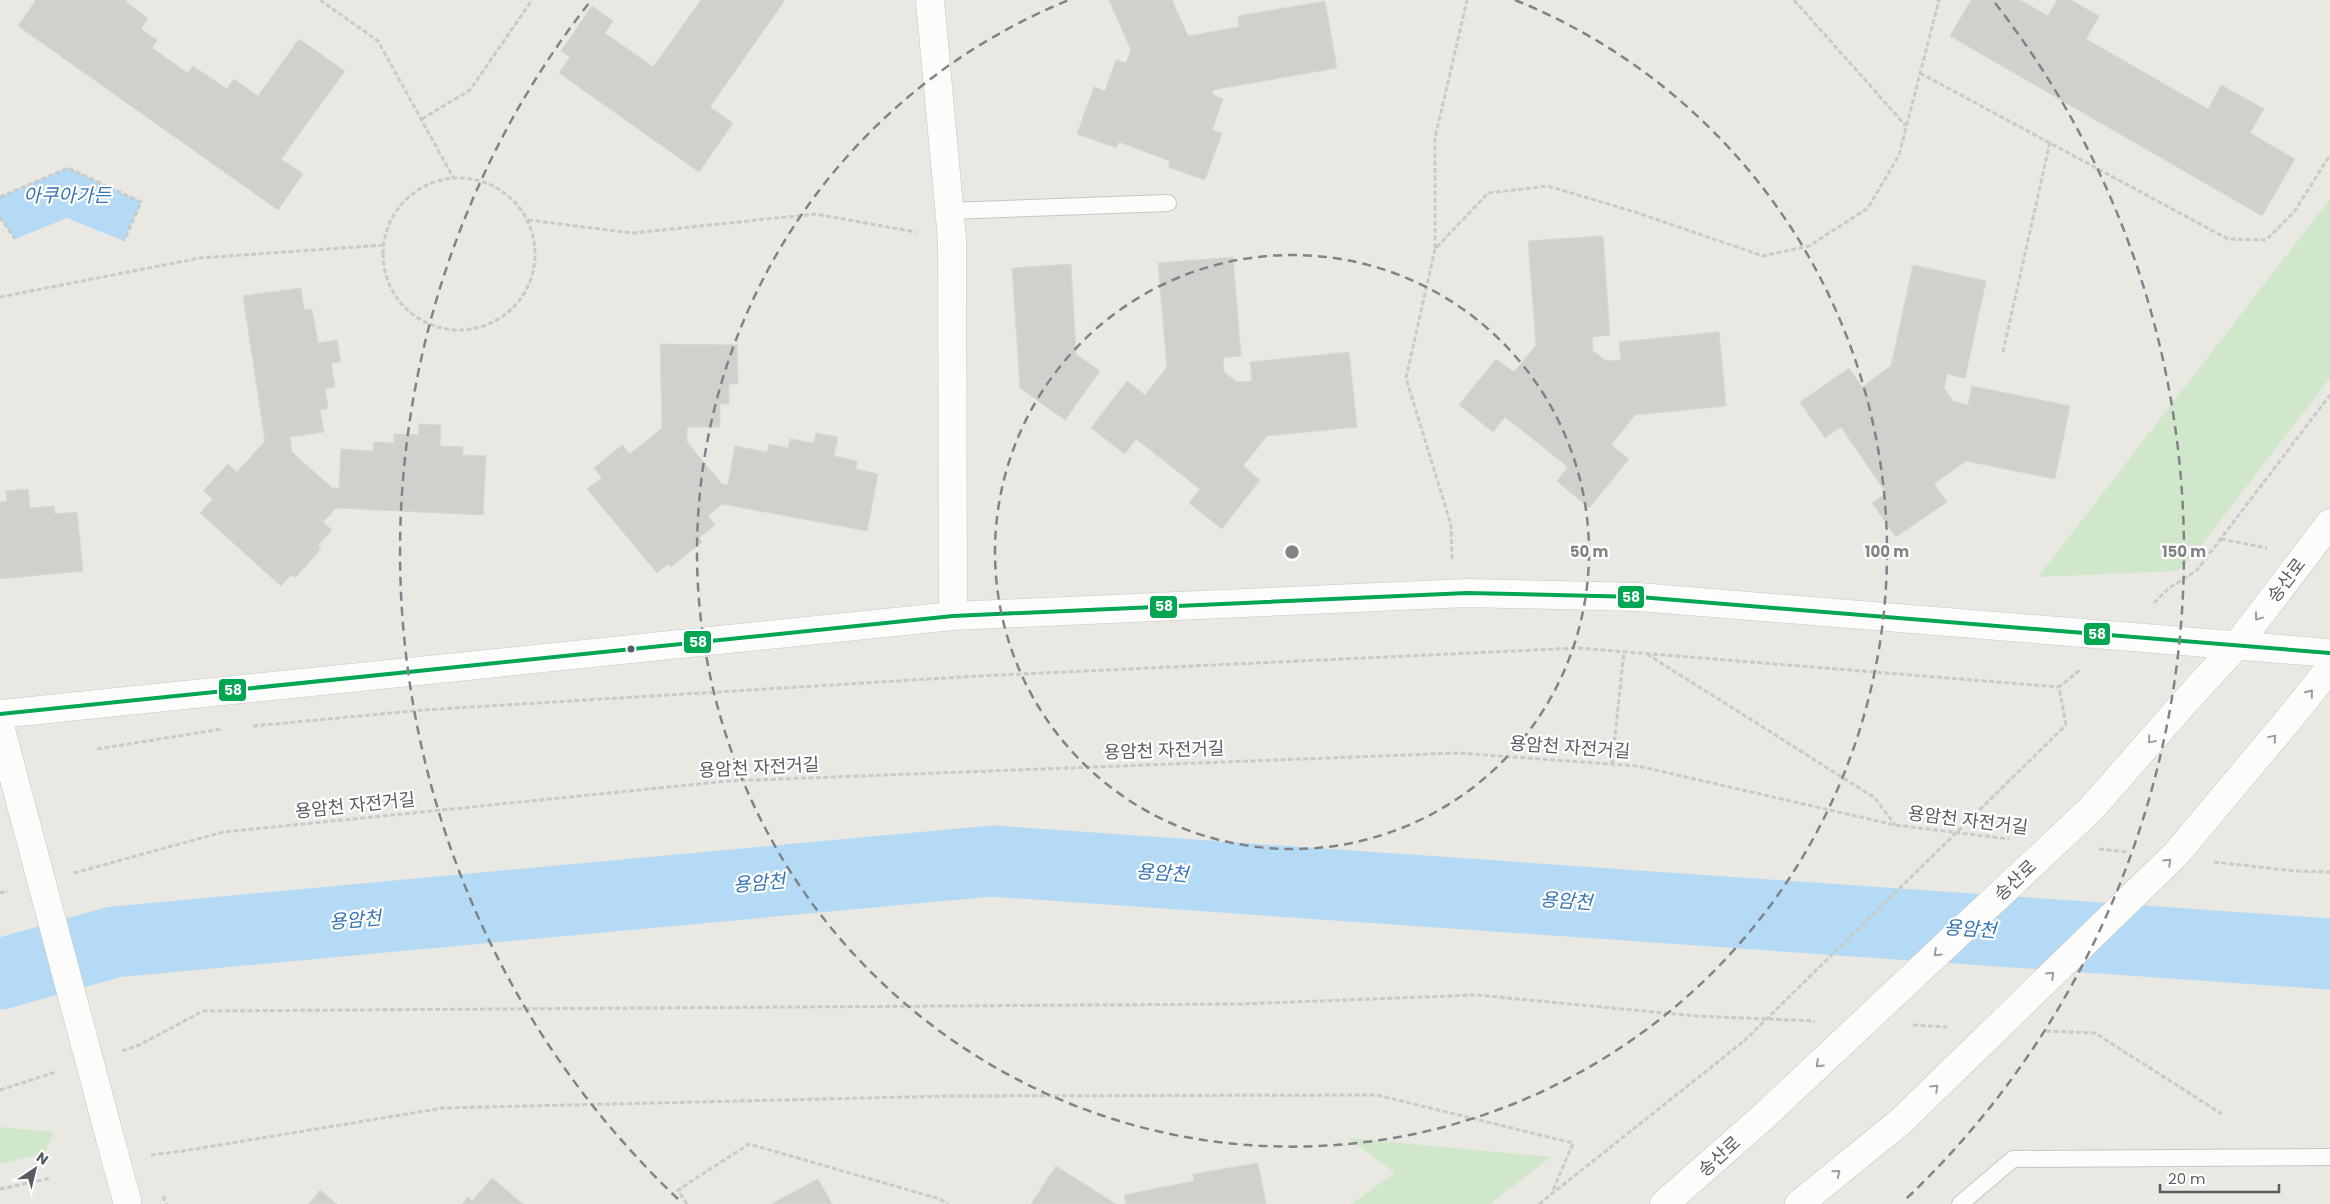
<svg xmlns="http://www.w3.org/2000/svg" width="2330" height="1204" font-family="Poppins,'Noto Sans KR',sans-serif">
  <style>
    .green { fill: #d0e7cc }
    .water { fill: #b4daf6 }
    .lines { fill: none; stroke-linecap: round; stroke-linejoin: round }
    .river { stroke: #b4daf6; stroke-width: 71 }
    .building { fill: #d1d0cc; stroke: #d9d7d2 }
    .service-casing { stroke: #c6c6c5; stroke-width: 18 }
    .minor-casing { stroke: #c6c6c5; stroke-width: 29 }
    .tertiary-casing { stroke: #c6c6c5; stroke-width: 29 }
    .path { stroke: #c5ccc9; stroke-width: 3; stroke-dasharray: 5 2.5; stroke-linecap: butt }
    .service { stroke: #fcfcfb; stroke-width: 16 }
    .minor { stroke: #fcfcfb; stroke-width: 28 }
    .tertiary { stroke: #fcfcfb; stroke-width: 28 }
    .minor-bridge-casing { stroke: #c6c6c5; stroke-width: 29; stroke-linecap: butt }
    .tertiary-bridge-casing { stroke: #c6c6c5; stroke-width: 29; stroke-linecap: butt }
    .path-bridge { stroke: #c5ccc9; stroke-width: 3; stroke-dasharray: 5 2.5; stroke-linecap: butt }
    .minor-bridge { stroke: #fcfcfb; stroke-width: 28 }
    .tertiary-bridge { stroke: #fcfcfb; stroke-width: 28 }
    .bus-1-casing { stroke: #fff; stroke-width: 8 }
    .bus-1 { stroke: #00a651; stroke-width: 4 }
    .oneway { stroke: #9a9c9f }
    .ring { fill: none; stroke: #818386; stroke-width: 2.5; stroke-dasharray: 9 6 }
    .bus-dot { fill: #585c62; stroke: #fff; stroke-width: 2 }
    .labels { text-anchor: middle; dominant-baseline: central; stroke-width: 4.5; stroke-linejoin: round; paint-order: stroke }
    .street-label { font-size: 18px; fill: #585c62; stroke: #fff }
    .water-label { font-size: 19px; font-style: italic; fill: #3674b6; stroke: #fff }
    .centre { fill: #818386; stroke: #fff; stroke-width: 2.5 }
    .ring-label { font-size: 15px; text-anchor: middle; font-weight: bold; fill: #818386; stroke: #fff; stroke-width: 4.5; stroke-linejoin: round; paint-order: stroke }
    .line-badge { stroke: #fff; stroke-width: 2 }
    .badge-label { font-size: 14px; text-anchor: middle; font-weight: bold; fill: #fff }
  </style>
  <rect width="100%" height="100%" fill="#eae8e2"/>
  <path class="green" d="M 2330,199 L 2330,378 L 2203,543 L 2178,571 L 2038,577 Z
    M 0,1127 L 54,1132 L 45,1153 L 0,1164 Z
    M 1348,1138 L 1551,1157 L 1490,1204 L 1351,1204 L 1395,1173 Z"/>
  <path class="water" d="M 68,168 L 141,202 L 124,241 L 67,218 L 15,239 L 0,217 L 0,197 Z"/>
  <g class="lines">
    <path class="river" d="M 0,974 L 114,942 L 992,861 L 2330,954"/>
  </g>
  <path class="building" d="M 36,0 L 127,0 L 126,2 L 148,18 L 141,29 L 157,40 L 152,48 L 188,73 L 193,66 L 227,89 L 234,79 L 258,96 L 299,39 L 345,71 L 281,159 L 303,174 L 278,210 L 18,26 Z
    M 701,0 L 785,0 L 710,107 L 733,123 L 699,172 L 559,73 L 570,57 L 561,51 L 592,6 L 613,21 L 605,33 L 653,67 Z
    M 1109,0 L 1172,0 L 1188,36 L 1239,27 L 1238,16 L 1325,1 L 1337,68 L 1213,90 L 1212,94 L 1223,99 L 1212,130 L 1222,133 L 1205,180 L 1168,167 L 1170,161 L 1119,142 L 1117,148 L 1077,134 L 1094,87 L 1105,91 L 1116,60 L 1126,63 L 1131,50 Z
    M 1971,0 L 2020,0 L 2048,16 L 2057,0 L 2071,0 L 2099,16 L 2086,39 L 2208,109 L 2221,85 L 2264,109 L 2250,133 L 2295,159 L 2262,216 L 1950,36 Z
    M 1603,236 L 1610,335 L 1592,337 L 1593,351 L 1606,361 L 1621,360 L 1619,342 L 1719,332 L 1726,406 L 1635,415 L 1611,445 L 1629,459 L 1589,508 L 1557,481 L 1568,467 L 1505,417 L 1493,432 L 1459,405 L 1496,359 L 1514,372 L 1536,345 L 1528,241 Z
    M 1233,257 L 1241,356 L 1223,358 L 1224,372 L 1237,382 L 1252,381 L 1250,362 L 1349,352 L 1357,427 L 1267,436 L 1243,466 L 1260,480 L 1222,529 L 1189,503 L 1200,489 L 1136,439 L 1125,454 L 1091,428 L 1127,381 L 1145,395 L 1167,367 L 1158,263 Z
    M 1071,264 L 1076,354 L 1100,371 L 1065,420 L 1020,388 L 1012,268 Z
    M 1913,265 L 1986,281 L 1965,378 L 1947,374 L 1944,388 L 1953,401 L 1968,405 L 1972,386 L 2070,406 L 2055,479 L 1966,461 L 1934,484 L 1947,502 L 1896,537 L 1872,503 L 1886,493 L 1841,427 L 1825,438 L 1800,402 L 1849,368 L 1862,387 L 1891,366 Z
    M 301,288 L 304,310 L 312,309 L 318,343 L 337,340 L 341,362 L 331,363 L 335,387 L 325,389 L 328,408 L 320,410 L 324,432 L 290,437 L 292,452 L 332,488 L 339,488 L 341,449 L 373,451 L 374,442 L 394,443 L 394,434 L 418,435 L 419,424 L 441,425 L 440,446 L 463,447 L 463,455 L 486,456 L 483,515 L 336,508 L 323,522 L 332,530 L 318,545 L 321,549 L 295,578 L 291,575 L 281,586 L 200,513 L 213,499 L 203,491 L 228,464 L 237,472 L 265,441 L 243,296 Z
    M 660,344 L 737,345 L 738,384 L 729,384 L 729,404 L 720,404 L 720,427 L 687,427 L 687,442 L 722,484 L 728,485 L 735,446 L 767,452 L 769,444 L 788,448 L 790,439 L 814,443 L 816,433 L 838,437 L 834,456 L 857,461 L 856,469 L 878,474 L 867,531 L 722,504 L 708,516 L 715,525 L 699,538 L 702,542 L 671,567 L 668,564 L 657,573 L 587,489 L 602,478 L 594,468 L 622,445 L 630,454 L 662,428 Z
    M 28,489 L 30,508 L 54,506 L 55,514 L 77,512 L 83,571 L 0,579 L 0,502 L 7,501 L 6,491 Z
    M 1258,1163 L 1266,1204 L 1126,1204 L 1124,1195 L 1194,1181 L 1193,1174 Z
    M 1056,1166 L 1116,1204 L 1031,1204 Z
    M 492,1178 L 523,1204 L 462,1204 L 468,1197 L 472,1201 Z
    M 818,1179 L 832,1204 L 774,1204 L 773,1203 Z
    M 320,1190 L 337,1204 L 309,1204 Z"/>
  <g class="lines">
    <g class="service-casing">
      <path id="service" d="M 949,211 L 1168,203
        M 1960,1204 L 2013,1159 L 2330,1157"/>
    </g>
    <g class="minor-casing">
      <path id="minor" d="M 930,0 L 952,239 L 953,616
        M 0,714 L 953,616 L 1467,593 L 1639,597 L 2330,653
        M 0,726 L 12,771
        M 110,1138 L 127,1201"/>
    </g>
    <g class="tertiary-casing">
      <path id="tertiary" d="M 2184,703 L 2237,645 L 2330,523
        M 2290,718 L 2330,668
        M 1664,1204 L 1763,1117
        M 1799,1204 L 1900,1122"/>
    </g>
    <path class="path" d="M 320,0 L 378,41 L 453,177
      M 1794,0 L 1906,126
      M 1920,73 L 2228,239 L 2266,240 L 2294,212 L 2330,155
      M 422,119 L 470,90 L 532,0
      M383 254a76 76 0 1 1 152 0a76 76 0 1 1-152 0Z
      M 0,197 L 68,168 L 141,202 L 124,241
      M 0,217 L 15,239
      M 528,220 L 633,233 L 815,214 L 916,232
      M 1435,248 L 1435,138 L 1467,0
      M 0,297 L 200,258 L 384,245
      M 2003,352 L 2050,142
      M 2221,539 L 2267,548
      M 1452,559 L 1451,525 L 1406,378 L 1435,249 L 1488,193 L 1548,186 L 1638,213 L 1763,256 L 1809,246 L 1868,208 L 1899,155 L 1939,0
      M 2154,603 L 2168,589 L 2197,570 L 2330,395
      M 1647,654 L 1875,798 L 1895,825
      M 2066,725 L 2059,687 L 2081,669
      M 253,726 L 423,710 L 978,676 L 1578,648 L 2059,687
      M 97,749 L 222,729
      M 1612,764 L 1624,652
      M 2099,849 L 2128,852
      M 2214,862 L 2295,871 L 2330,872
      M 74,873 L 223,832 L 729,781 L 1458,753 L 1638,766 L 1895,825 L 2009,839
      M 0,893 L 8,891
      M 1913,1025 L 1947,1027
      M 2046,1031 L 2095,1033 L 2222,1114
      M 122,1051 L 139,1045 L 203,1011 L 1240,1004 L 1476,995 L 1696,1016 L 1815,1021
      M 0,1090 L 56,1072
      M 151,1155 L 183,1151 L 443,1108 L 949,1096 L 1377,1095 L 1573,1143 L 1551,1195
      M 0,1189 L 51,1178
      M 163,1196 L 166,1204
      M 687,1204 L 678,1190 L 749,1144 L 940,1199 L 948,1204
      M 1539,1204 L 1744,1041"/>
    <use href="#service" class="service"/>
    <use href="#minor" class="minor"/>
    <use href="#tertiary" class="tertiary"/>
    <g class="minor-bridge-casing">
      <path id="minor-bridge" d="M 12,771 L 110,1138"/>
    </g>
    <g class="tertiary-bridge-casing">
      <path id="tertiary-bridge" d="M 1763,1117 L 2091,809 L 2184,703
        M 1900,1122 L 2176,854 L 2290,718"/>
    </g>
    <path class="path-bridge" d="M 1744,1041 L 2066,725"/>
    <use href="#minor-bridge" class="minor-bridge"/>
    <use href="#tertiary-bridge" class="tertiary-bridge"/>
    <g class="bus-1-casing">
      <path id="bus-1" d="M 0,714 L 953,616 L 1467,593 L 1639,597 L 2330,653"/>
    </g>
    <use href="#bus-1" class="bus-1"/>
  </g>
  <defs><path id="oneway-chevron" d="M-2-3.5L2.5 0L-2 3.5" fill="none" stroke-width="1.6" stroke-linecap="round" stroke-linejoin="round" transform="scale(1.25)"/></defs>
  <g class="oneway">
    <use href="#oneway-chevron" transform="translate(2258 617) rotate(127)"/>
    <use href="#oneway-chevron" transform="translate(2310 693) rotate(-51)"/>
    <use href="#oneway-chevron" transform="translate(2273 738) rotate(-50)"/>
    <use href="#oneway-chevron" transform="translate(2151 740) rotate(131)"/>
    <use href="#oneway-chevron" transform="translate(2168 862) rotate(-44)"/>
    <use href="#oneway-chevron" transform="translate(1937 953) rotate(137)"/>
    <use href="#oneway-chevron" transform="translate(2051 975) rotate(-44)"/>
    <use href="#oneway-chevron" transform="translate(1819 1064) rotate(137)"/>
    <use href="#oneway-chevron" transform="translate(1935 1088) rotate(-44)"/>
    <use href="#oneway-chevron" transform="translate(1837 1173) rotate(-39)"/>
  </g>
  <g class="ring">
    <circle cx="1292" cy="552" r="297"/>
    <path d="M1515 0A595 595 0 1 1 1069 0"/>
    <path d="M678 1199A892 892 0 0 1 589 3M1995 3A892 892 0 0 1 1906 1199"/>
  </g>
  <circle class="bus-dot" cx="631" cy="649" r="4.5"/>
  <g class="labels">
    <g class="street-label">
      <text transform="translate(2286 580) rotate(-53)">송산로</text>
      <text transform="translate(1570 747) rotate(4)">용암천 자전거길</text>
      <text transform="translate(1164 750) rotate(-2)">용암천 자전거길</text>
      <text transform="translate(759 767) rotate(-3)">용암천 자전거길</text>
      <text transform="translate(355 805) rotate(-6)">용암천 자전거길</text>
      <text transform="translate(1968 820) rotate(7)">용암천 자전거길</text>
      <text transform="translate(2015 880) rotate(-43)">송산로</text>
      <text transform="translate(1719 1156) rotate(-42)">송산로</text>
    </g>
    <g class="water-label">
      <text x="67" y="195">아쿠아가든</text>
      <text transform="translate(1162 873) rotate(4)">용암천</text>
      <text transform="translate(759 883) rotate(-5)">용암천</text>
      <text transform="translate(1566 901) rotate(4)">용암천</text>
      <text transform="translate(355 920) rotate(-5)">용암천</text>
      <text transform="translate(1970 929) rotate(4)">용암천</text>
    </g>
  </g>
  <circle cx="1292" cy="552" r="8" class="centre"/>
  <g class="ring-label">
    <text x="1589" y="557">50 m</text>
    <text x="1887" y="557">100 m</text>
    <text x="2184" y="557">150 m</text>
  </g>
  <g class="line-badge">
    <rect x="1617" y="585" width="28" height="24" rx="5" fill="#00a651"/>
    <rect x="1149" y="595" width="29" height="24" rx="5" fill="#00a651"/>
    <rect x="2083" y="622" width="28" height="24" rx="5" fill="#00a651"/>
    <rect x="683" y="630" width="29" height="24" rx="5" fill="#00a651"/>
    <rect x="218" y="678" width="29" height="24" rx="5" fill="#00a651"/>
  </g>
  <g class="badge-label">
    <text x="1631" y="602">58</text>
    <text x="1164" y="611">58</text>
    <text x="2097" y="639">58</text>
    <text x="698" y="647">58</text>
    <text x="233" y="695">58</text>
  </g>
  <g transform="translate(35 1169) rotate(35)" stroke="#ffffff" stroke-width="4" paint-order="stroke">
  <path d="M0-4L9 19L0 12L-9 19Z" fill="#585c62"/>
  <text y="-8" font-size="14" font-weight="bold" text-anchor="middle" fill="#585c62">N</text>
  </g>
  <path d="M2160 1184v8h119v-8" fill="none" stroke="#585c62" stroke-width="2.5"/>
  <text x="2168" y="1184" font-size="15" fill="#585c62" stroke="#ffffff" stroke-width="4" paint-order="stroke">20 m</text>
</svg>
